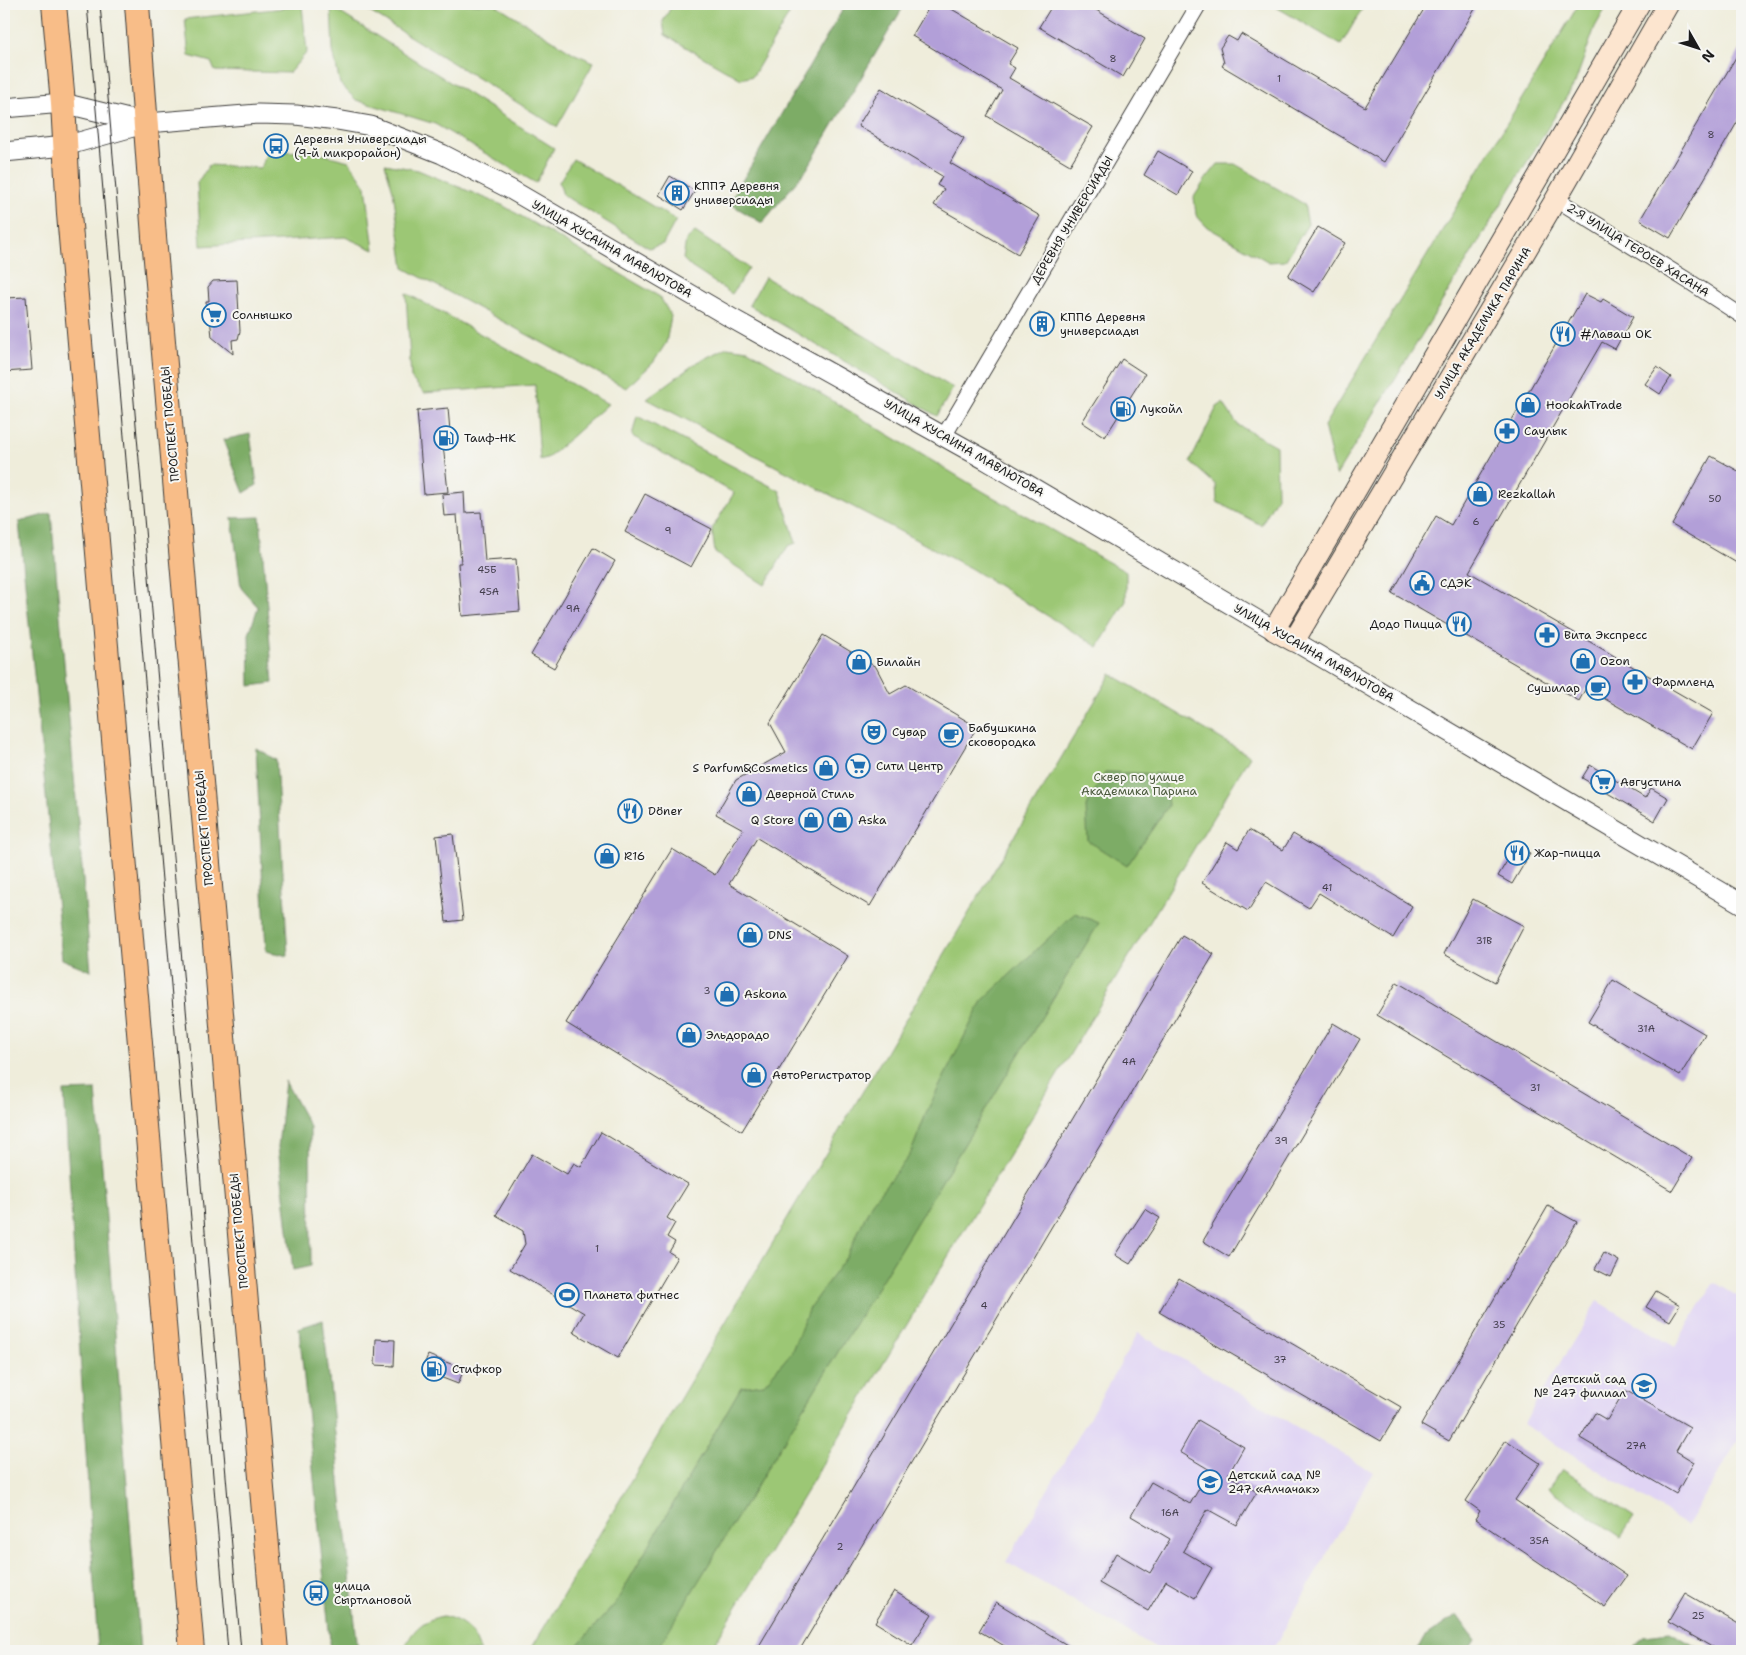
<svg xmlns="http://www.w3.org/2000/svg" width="1746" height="1655" font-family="'Shantell Sans',sans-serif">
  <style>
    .built { fill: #e0d4f4 }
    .green { fill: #9cc774; stroke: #5c7248 }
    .forest { fill: #7dac66; stroke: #4c6441 }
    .building { fill: #b29fd8 }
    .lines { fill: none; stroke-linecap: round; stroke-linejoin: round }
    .minor-casing { stroke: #3c3b39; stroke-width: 17 }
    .tertiary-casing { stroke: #3c3b39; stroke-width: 21 }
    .secondary-casing { stroke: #3c3b39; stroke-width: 23 }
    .primary-casing { stroke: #3c3b39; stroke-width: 26 }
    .minor { stroke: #fff; stroke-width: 15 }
    .tertiary { stroke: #fff; stroke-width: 19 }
    .secondary { stroke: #fce5cf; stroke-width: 21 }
    .primary { stroke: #f8bd88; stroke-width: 24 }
    .tram { stroke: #1c1c1c; stroke-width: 1 }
    .labels { text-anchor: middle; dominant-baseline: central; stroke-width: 4; stroke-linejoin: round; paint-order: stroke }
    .number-label { font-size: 10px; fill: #423d4b }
    .poi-label { font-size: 12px; fill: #1c1c1c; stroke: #f6f6f2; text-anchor: start }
    .street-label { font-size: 12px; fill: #1c1c1c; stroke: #f6f6f2 }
    .park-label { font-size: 12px; fill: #49583b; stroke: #f6f6f2 }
  </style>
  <rect width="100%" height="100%" fill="#f6f6f2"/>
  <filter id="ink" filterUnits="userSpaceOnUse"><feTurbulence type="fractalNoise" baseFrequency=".02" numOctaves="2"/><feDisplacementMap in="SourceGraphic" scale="10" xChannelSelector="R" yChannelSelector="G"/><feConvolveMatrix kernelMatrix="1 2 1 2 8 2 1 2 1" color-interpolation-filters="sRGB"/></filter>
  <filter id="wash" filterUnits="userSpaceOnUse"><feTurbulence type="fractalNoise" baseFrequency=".0096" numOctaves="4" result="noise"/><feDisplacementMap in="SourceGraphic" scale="20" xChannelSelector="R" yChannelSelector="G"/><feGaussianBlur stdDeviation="1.12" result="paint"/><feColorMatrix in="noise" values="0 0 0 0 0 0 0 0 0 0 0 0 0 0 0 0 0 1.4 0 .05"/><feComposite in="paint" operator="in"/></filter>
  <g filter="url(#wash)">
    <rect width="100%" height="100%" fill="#efeddb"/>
    <path class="built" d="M 1714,1282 L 1742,1299 L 1742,1434 L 1687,1525 L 1523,1424 L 1598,1301 L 1675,1347 Z
      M 1138,1333 L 1373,1472 L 1272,1651 L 1162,1651 L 1006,1562 Z"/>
    <path class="green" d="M 357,4 L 495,4 L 575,54 L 594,62 L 557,127 Z
      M 673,4 L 795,4 L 753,76 L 741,79 L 665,35 L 663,21 Z
      M 1271,4 L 1365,4 L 1341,45 Z
      M 1579,4 L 1608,4 L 1595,27 L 1575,83 L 1336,476 L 1324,426 Z
      M 302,6 L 307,52 L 289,73 L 215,71 L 211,62 L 189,56 L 185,19 Z
      M 331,7 L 554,148 L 536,183 L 435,124 L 356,100 L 340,84 L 333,51 Z
      M 267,151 L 314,152 L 349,161 L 366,186 L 374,250 L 345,237 L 201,246 L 197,183 L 209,165 L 261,168 Z
      M 573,159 L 676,220 L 663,244 L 649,248 L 563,195 L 559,182 Z
      M 385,164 L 418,170 L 502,205 L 660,297 L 671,316 L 666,343 L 653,363 L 626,388 L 404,268 L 393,191 Z
      M 1218,164 L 1235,164 L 1304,204 L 1308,224 L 1285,261 L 1269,262 L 1207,227 L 1196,215 L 1194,197 L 1205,180 Z
      M 695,232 L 749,268 L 732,294 L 691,267 L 683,259 L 686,240 Z
      M 765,277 L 953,388 L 937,416 L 749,305 Z
      M 406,293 L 608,404 L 549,457 L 540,460 L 535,385 L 424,393 L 411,378 Z
      M 727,347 L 748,350 L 984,492 L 1126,572 L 1126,601 L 1098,647 L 970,568 L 647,399 L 696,363 Z
      M 1223,403 L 1238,425 L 1276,446 L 1277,497 L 1261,525 L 1217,502 L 1216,485 L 1190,462 L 1217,407 Z
      M 637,416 L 780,491 L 796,543 L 788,546 L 765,585 L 715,553 L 712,529 L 734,493 L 632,436 Z
      M 1111,674 L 1250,756 L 710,1651 L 530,1651 Z
      M 1562,1470 L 1634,1517 L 1621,1537 L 1549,1489 Z
      M 443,1616 C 465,1621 473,1630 480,1651 L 403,1651 C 412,1631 421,1620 443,1616 Z"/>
    <path class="forest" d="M 846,4 L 905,4 L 807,169 L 762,223 L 729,203 Z
      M 250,434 L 257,485 L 244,493 L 223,440 Z
      M 51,513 L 91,971 L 62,959 L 19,522 Z
      M 260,517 L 273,683 L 250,686 L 249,634 L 258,607 L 241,588 L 232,518 Z
      M 256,748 L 276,760 L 288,956 L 266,951 Z
      M 1105,772 L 1165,774 L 1168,806 L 1127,866 L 1088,841 L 1086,807 Z
      M 1075,913 L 1099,923 L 656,1651 L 572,1651 L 615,1604 L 741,1387 L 764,1384 L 791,1353 L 809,1308 L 847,1256 L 872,1202 L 910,1155 L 927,1111 L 982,1001 Z
      M 285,1081 L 310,1127 L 311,1266 L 293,1270 L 278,1147 Z
      M 96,1090 L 140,1651 L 98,1651 L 64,1091 Z
      M 323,1320 L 358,1651 L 331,1651 L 299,1328 Z
      M 1457,1615 L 1475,1640 L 1468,1651 L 1417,1651 L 1424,1638 Z
      M 1670,1632 L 1704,1651 L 1632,1651 L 1644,1635 Z"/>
    <g id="blocks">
      <path class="building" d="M 931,4 L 943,4 L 1018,48 L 1008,64 L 1015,68 L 1009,78 L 1093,127 L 1070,165 L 987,116 L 1002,90 L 912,36 Z
        M 1053,4 L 1086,4 L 1145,39 L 1123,77 L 1039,27 Z
        M 1427,4 L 1478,4 L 1384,162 L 1222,66 L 1224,63 L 1220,48 L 1228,36 L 1237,41 L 1241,34 L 1365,107 Z
        M 1742,47 L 1742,114 L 1670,238 L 1640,220 Z
        M 881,88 L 964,138 L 950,163 L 1040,216 L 1018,254 L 934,205 L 944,189 L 937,185 L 942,176 L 858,126 Z
        M 1158,151 L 1192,171 L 1178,195 L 1144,175 Z
        M 670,176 L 695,191 L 683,210 L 659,195 Z
        M 1318,227 L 1345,243 L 1314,292 L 1288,276 Z
        M 237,280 L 240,331 L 238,339 L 232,340 L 233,354 L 212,337 L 210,317 L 207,317 L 206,301 L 209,301 L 208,287 L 213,281 Z
        M 1585,294 L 1601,302 L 1603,299 L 1633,317 L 1615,349 L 1602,342 L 1469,572 L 1713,713 L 1692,749 L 1586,688 L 1579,701 L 1392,593 L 1436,516 L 1451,525 Z
        M 26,297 L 32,370 L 4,372 L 4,324 L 6,324 L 5,298 Z
        M 1039,313 L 1054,322 L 1046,335 L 1031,326 Z
        M 1122,359 L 1145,374 L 1105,437 L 1082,422 Z
        M 1657,367 L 1671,377 L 1660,394 L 1645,384 Z
        M 448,408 L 451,443 L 443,444 L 448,492 L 424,494 L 417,411 Z
        M 1711,456 L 1742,473 L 1742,566 L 1672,525 Z
        M 464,492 L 465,513 L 481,512 L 485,561 L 516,559 L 520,611 L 462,616 L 458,563 L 461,563 L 457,515 L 444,516 L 442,494 Z
        M 645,494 L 712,529 L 691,567 L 625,532 Z
        M 593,548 L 615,561 L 554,668 L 531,655 Z
        M 823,635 L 876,667 L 890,694 L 906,685 L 977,727 L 870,906 L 757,838 L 729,884 L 848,956 L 742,1131 L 566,1023 L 672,849 L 715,875 L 743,829 L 716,814 L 736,780 L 786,752 L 770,723 Z
        M 1590,765 L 1645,798 L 1651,788 L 1668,798 L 1655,821 L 1582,778 Z
        M 1249,830 L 1283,850 L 1293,834 L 1412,906 L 1393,938 L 1319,893 L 1309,908 L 1266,882 L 1248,911 L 1202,883 L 1227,842 L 1238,849 Z
        M 453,834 L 463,920 L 446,922 L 436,836 Z
        M 1516,846 L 1530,854 L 1512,884 L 1498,876 Z
        M 1473,899 L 1524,926 L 1495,982 L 1444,954 Z
        M 1182,935 L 1214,954 L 799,1651 L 756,1651 Z
        M 1613,980 L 1705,1034 L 1680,1076 L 1588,1022 Z
        M 1397,982 L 1692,1158 L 1672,1191 L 1377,1015 Z
        M 1333,1023 L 1360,1039 L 1229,1257 L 1203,1241 Z
        M 601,1132 L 688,1184 L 667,1218 L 675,1223 L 667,1237 L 675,1242 L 669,1252 L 677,1257 L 618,1358 L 573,1332 L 584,1313 L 510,1269 L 525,1244 L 523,1231 L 496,1215 L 532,1154 L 567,1174 L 574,1163 L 581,1167 Z
        M 1548,1206 L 1577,1222 L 1449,1441 L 1421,1425 Z
        M 1145,1209 L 1160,1218 L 1130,1264 L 1115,1255 Z
        M 1604,1253 L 1619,1261 L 1611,1277 L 1595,1269 Z
        M 1179,1278 L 1401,1407 L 1381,1441 L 1159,1312 Z
        M 1656,1291 L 1680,1305 L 1670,1321 L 1646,1307 Z
        M 376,1339 L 395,1340 L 394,1366 L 375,1365 Z
        M 428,1355 L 464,1369 L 458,1384 L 422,1370 Z
        M 1625,1390 L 1690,1427 L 1676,1451 L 1694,1462 L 1676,1494 L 1580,1438 L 1595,1413 L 1607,1420 Z
        M 1198,1420 L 1244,1447 L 1228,1475 L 1257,1492 L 1237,1525 L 1208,1509 L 1183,1551 L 1212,1568 L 1195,1598 L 1166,1581 L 1148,1611 L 1099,1583 L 1116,1553 L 1150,1573 L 1170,1539 L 1131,1516 L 1151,1482 L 1190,1504 L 1210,1470 L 1180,1452 Z
        M 1506,1440 L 1540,1463 L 1515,1500 L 1627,1576 L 1605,1607 L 1475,1519 L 1480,1511 L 1466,1501 Z
        M 894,1591 L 932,1614 L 912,1645 L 875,1622 Z
        M 1685,1593 L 1742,1626 L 1742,1651 L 1719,1651 L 1668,1622 Z
        M 996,1602 L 1077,1651 L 1013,1651 L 979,1631 Z"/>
    </g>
  </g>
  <g filter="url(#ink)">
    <use href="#blocks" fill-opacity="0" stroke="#3c3b39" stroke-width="1"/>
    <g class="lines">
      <g class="minor-casing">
        <path id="minor" d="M 1556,199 L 1690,282 L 1742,316
          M 944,436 L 1199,4"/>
      </g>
      <g class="tertiary-casing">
        <path id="tertiary" d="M 4,108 L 63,103 L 145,123
          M 4,152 L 65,146 L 147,123 L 258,114 L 296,115 L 337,120 L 371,126 L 442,154 L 510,189 L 733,319 L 986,460 L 1274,630
          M 1294,641 L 1742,904"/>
      </g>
      <g class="secondary-casing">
        <path id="secondary" d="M 1639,4 L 1274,630 L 1294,641 L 1556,199 L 1668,4"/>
      </g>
      <g class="primary-casing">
        <path id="primary" d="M 54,4 L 63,103 L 69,214 L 192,1651
          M 137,4 L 154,237 L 276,1651"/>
      </g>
      <use href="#minor" class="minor"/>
      <use href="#tertiary" class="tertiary"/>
      <use href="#secondary" class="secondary"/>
      <use href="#primary" class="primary"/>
      <path class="tram" d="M 87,4 L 228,1651
        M 100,4 L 241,1651"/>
    </g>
  </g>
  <defs>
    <g id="bus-ring" transform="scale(1.25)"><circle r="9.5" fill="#f6f6f2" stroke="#1f6fb2" stroke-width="1.5"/><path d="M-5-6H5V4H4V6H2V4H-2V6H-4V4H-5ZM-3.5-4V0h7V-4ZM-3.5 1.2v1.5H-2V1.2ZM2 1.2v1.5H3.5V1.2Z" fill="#1f6fb2"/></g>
    <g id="building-ring" transform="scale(1.25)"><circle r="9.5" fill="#f6f6f2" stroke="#1f6fb2" stroke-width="1.5"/><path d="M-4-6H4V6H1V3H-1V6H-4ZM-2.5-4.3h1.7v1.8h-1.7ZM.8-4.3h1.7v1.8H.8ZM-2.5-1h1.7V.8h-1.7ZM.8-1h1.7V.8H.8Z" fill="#1f6fb2"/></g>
    <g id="supermarket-ring" transform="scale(1.25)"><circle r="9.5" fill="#f6f6f2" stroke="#1f6fb2" stroke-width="1.5"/><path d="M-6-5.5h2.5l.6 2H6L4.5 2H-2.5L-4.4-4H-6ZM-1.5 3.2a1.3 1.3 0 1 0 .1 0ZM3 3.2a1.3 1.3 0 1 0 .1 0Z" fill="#1f6fb2"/></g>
    <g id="restaurant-ring" transform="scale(1.25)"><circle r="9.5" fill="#f6f6f2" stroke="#1f6fb2" stroke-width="1.5"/><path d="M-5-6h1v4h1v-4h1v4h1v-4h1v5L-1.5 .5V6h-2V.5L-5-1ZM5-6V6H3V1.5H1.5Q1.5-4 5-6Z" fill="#1f6fb2"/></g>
    <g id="shop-ring" transform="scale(1.25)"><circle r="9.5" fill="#f6f6f2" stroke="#1f6fb2" stroke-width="1.5"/><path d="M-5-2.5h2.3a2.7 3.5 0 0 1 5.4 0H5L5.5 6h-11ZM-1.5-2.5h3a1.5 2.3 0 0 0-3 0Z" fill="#1f6fb2"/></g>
    <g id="fuel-ring" transform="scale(1.25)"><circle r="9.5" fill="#f6f6f2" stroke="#1f6fb2" stroke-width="1.5"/><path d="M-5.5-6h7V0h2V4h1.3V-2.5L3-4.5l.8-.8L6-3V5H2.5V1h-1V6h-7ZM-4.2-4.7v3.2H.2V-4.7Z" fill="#1f6fb2"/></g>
    <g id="pharmacy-ring" transform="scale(1.25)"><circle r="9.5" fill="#f6f6f2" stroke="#1f6fb2" stroke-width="1.5"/><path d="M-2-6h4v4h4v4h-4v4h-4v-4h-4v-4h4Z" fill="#1f6fb2"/></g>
    <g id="civic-ring" transform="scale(1.25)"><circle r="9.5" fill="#f6f6f2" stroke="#1f6fb2" stroke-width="1.5"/><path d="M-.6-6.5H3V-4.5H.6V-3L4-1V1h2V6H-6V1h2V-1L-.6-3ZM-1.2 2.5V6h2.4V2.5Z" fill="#1f6fb2"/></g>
    <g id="cafe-ring" transform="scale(1.25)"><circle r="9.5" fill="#f6f6f2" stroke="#1f6fb2" stroke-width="1.5"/><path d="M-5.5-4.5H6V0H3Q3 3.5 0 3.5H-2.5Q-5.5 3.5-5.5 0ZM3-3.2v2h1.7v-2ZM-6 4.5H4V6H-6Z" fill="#1f6fb2"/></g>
    <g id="theatre-ring" transform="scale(1.25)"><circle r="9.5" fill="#f6f6f2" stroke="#1f6fb2" stroke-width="1.5"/><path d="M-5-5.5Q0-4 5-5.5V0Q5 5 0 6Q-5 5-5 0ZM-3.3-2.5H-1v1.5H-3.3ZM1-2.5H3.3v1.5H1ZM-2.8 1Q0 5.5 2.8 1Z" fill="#1f6fb2"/></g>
    <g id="stadium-ring" transform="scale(1.25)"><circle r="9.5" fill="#f6f6f2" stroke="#1f6fb2" stroke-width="1.5"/><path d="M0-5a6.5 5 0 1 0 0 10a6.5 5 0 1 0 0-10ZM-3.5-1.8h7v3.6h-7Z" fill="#1f6fb2"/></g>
    <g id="school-ring" transform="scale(1.25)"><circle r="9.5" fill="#f6f6f2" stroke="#1f6fb2" stroke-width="1.5"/><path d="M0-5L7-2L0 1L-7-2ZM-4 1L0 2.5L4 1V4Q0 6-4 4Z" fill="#1f6fb2"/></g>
  </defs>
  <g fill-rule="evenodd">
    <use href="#bus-ring" x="276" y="146"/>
    <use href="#building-ring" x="677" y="193"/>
    <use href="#supermarket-ring" x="214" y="315"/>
    <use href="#building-ring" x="1042" y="324"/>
    <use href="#restaurant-ring" x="1563" y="334"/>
    <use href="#shop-ring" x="1528" y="405"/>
    <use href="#fuel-ring" x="1123" y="409"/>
    <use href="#pharmacy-ring" x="1507" y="431"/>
    <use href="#fuel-ring" x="446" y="438"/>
    <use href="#shop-ring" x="1480" y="494"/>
    <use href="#civic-ring" x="1422" y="583"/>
    <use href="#restaurant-ring" x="1459" y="624"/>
    <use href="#pharmacy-ring" x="1547" y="635"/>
    <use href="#shop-ring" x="1583" y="661"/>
    <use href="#shop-ring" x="859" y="662"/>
    <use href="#pharmacy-ring" x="1635" y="682"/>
    <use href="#cafe-ring" x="1598" y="688"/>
    <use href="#theatre-ring" x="874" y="732"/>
    <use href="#cafe-ring" x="951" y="735"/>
    <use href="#supermarket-ring" x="858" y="766"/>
    <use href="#shop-ring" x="826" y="768"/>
    <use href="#supermarket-ring" x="1603" y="782"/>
    <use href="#shop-ring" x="749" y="794"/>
    <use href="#restaurant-ring" x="630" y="811"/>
    <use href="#shop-ring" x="811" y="820"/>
    <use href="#shop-ring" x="840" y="820"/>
    <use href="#restaurant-ring" x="1517" y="853"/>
    <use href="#shop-ring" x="607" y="856"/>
    <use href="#shop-ring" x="750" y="935"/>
    <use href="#shop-ring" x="727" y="994"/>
    <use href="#shop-ring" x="689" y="1035"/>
    <use href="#shop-ring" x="754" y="1075"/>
    <use href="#stadium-ring" x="567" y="1295"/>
    <use href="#fuel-ring" x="434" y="1369"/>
    <use href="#school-ring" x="1644" y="1386"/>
    <use href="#school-ring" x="1210" y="1482"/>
    <use href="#bus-ring" x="316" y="1593"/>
  </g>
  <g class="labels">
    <g class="number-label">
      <text x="1113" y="58">8</text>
      <text x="1279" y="78">1</text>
      <text x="1711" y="134">8</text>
      <text x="1715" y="498">50</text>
      <text x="1476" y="521">6</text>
      <text x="668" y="530">9</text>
      <text x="487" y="569">45Б</text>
      <text x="489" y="591">45А</text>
      <text x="573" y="608">9А</text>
      <text x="1327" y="887">41</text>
      <text x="1484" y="940">31В</text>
      <text x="707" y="990">3</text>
      <text x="1646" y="1028">31А</text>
      <text x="1129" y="1061">4А</text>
      <text x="1535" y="1087">31</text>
      <text x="1281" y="1140">39</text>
      <text x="597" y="1248">1</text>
      <text x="984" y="1305">4</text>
      <text x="1499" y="1324">35</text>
      <text x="1280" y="1359">37</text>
      <text x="1636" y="1445">27А</text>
      <text x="1170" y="1512">16А</text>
      <text x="1539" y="1540">35А</text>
      <text x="840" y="1546">2</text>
      <text x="1698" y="1615">25</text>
    </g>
    <g class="poi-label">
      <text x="294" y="139">Деревня Универсиады<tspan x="294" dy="14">(9-й микрорайон)</tspan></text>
      <text x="694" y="186">КПП7 Деревня<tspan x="694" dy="14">универсиады</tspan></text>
      <text x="232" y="315">Солнышко</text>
      <text x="1060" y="317">КПП6 Деревня<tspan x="1060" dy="14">универсиады</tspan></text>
      <text x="1580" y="334">#Лаваш ОК</text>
      <text x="1546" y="405">HookahTrade</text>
      <text x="1140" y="409">Лукойл</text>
      <text x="1524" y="431">Саулык</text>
      <text x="464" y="438">Таиф-НК</text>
      <text x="1498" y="494">Rezkallah</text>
      <text x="1440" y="583">СДЭК</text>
      <text x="1442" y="624" text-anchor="end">Додо Пицца</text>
      <text x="1564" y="635">Вита Экспресс</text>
      <text x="1600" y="661">Ozon</text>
      <text x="876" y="662">Билайн</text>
      <text x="1652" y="682">Фармленд</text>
      <text x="1580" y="688" text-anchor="end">Сушилар</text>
      <text x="968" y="728">Бабушкина<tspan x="968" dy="14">сковородка</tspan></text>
      <text x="892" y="732">Сувар</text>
      <text x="876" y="766">Сити Центр</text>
      <text x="808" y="768" text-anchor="end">S Parfum&amp;Cosmetics</text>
      <text x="1620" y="782">Августина</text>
      <text x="766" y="794">Дверной Стиль</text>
      <text x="648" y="811">Döner</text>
      <text x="794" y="820" text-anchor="end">Q Store</text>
      <text x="858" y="820">Aska</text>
      <text x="1534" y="853">Жар-пицца</text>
      <text x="624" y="856">R16</text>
      <text x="768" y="935">DNS</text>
      <text x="744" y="994">Askona</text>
      <text x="706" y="1035">Эльдорадо</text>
      <text x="772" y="1075">АвтоРегистратор</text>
      <text x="584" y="1295">Планета фитнес</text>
      <text x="452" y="1369">Стифкор</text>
      <text x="1626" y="1379" text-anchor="end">Детский сад<tspan x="1626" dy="14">№ 247 филиал</tspan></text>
      <text x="1228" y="1475">Детский сад №<tspan x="1228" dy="14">247 «Алчачак»</tspan></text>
      <text x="334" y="1586">улица<tspan x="334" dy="14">Сыртлановой</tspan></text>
    </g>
    <g class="street-label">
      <text transform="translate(1072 220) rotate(-59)">ДЕРЕВНЯ УНИВЕРСИАДЫ</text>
      <text transform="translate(612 249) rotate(30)">УЛИЦА ХУСАИНА МАВЛЮТОВА</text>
      <text transform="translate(1638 250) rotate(32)">2-Я УЛИЦА ГЕРОЕВ ХАСАНА</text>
      <text transform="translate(1483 323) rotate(-59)">УЛИЦА АКАДЕМИКА ПАРИНА</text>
      <text transform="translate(170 424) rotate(-95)">ПРОСПЕКТ ПОБЕДЫ</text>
      <text transform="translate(964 448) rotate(30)">УЛИЦА ХУСАИНА МАВЛЮТОВА</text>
      <text transform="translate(1314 653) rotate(30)">УЛИЦА ХУСАИНА МАВЛЮТОВА</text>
      <text transform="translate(204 828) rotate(-95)">ПРОСПЕКТ ПОБЕДЫ</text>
      <text transform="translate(239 1231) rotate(-95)">ПРОСПЕКТ ПОБЕДЫ</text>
    </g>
    <g class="park-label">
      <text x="1139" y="777">Сквер по улице<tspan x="1139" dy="14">Академика Парина</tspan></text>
    </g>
  </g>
  <rect width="1746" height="1655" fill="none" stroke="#f6f6f2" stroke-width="20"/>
  <g transform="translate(1698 48) rotate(129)" stroke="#f6f6f2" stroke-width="4" paint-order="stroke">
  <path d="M0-4L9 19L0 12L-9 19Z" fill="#1c1c1c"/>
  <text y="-8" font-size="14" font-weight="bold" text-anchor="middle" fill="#1c1c1c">N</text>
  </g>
</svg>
